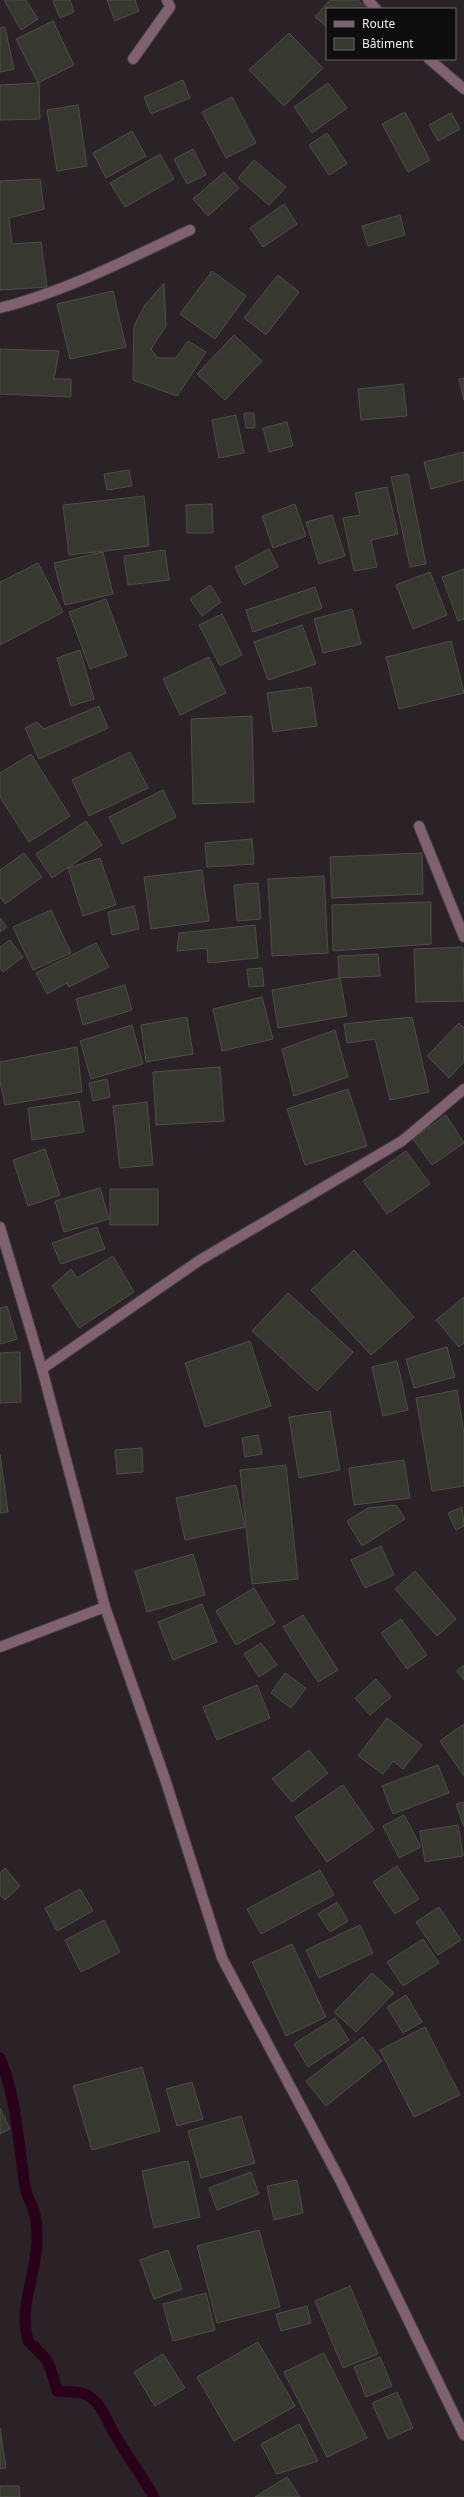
<svg xmlns="http://www.w3.org/2000/svg" width="464" height="2497" font-family="'Noto Sans',sans-serif">
  <style>
    .lines { fill: none; stroke-linecap: round; stroke-linejoin: round }
    .stream { stroke: #290119; stroke-width: 11 }
    .building { fill: #373830; stroke: #4e4f47 }
    .minor-casing { stroke: #463e42; stroke-width: 12 }
    .minor { stroke: #7f6170; stroke-width: 10 }
  </style>
  <rect width="100%" height="100%" fill="#2a2226"/>
  <g class="lines">
    <path class="stream" d="M 0,2058 C 17,2099 18,2143 25,2186 C 26,2194 29,2199 32,2206 C 36,2214 37,2230 37,2239 C 37,2275 18,2305 28,2341 C 49,2359 50,2364 57,2391 C 66,2392 79,2391 87,2395 C 102,2403 107,2422 115,2435 C 127,2456 142,2475 154,2497"/>
  </g>
  <path class="building" d="M 4,0 L 26,0 L 38,19 L 21,30 Z
    M 56,0 L 70,0 L 74,12 L 60,18 L 53,1 Z
    M 107,0 L 135,0 L 139,11 L 115,21 Z
    M 330,0 L 358,0 L 367,8 L 327,9 L 327,27 L 315,17 Z
    M 53,21 L 74,65 L 38,83 L 16,39 Z
    M 5,27 L 14,69 L 0,72 L 0,28 Z
    M 289,33 L 323,68 L 284,106 L 249,70 Z
    M 183,80 L 190,98 L 151,114 L 144,97 Z
    M 39,83 L 40,119 L 0,120 L 0,85 Z
    M 328,83 L 347,108 L 312,133 L 294,107 Z
    M 232,97 L 256,143 L 226,158 L 202,112 Z
    M 78,105 L 87,166 L 57,171 L 47,110 Z
    M 405,112 L 430,160 L 408,172 L 382,124 Z
    M 451,113 L 460,129 L 438,141 L 429,125 Z
    M 132,131 L 146,156 L 106,178 L 93,153 Z
    M 327,133 L 347,164 L 329,175 L 309,145 Z
    M 193,149 L 206,175 L 187,184 L 174,159 Z
    M 160,154 L 174,179 L 125,207 L 110,183 Z
    M 254,160 L 286,187 L 269,205 L 238,178 Z
    M 224,172 L 239,188 L 208,216 L 193,199 Z
    M 40,179 L 44,209 L 9,218 L 12,244 L 41,242 L 47,287 L 0,290 L 0,181 Z
    M 284,204 L 297,224 L 263,247 L 250,228 Z
    M 400,215 L 405,235 L 368,246 L 362,226 Z
    M 212,271 L 246,296 L 215,339 L 180,314 Z
    M 278,275 L 299,292 L 266,335 L 244,318 Z
    M 164,283 L 166,326 L 151,349 L 158,358 L 176,358 L 188,341 L 206,352 L 177,396 L 133,380 L 134,326 L 145,305 Z
    M 113,291 L 126,347 L 70,359 L 57,304 Z
    M 234,335 L 262,361 L 225,400 L 197,374 Z
    M 0,349 L 59,351 L 54,379 L 71,379 L 71,397 L 0,394 Z
    M 464,378 L 464,400 L 459,379 Z
    M 403,384 L 407,416 L 361,420 L 358,389 Z
    M 244,413 L 254,413 L 255,428 L 246,428 Z
    M 236,415 L 244,453 L 219,458 L 212,420 Z
    M 287,422 L 293,446 L 269,452 L 263,428 Z
    M 464,452 L 464,480 L 431,489 L 424,462 Z
    M 129,470 L 132,486 L 107,490 L 104,474 Z
    M 408,474 L 426,564 L 410,567 L 391,477 Z
    M 387,487 L 398,534 L 371,540 L 377,567 L 354,571 L 343,518 L 360,515 L 355,493 Z
    M 144,496 L 149,546 L 69,555 L 63,505 Z
    M 212,504 L 213,533 L 187,533 L 186,505 Z
    M 295,504 L 306,536 L 273,548 L 262,516 Z
    M 332,515 L 345,556 L 319,564 L 306,522 Z
    M 269,549 L 278,567 L 244,585 L 235,567 Z
    M 165,550 L 169,580 L 128,585 L 124,556 Z
    M 103,552 L 113,594 L 65,605 L 54,563 Z
    M 38,563 L 63,612 L 0,645 L 0,582 Z
    M 464,569 L 464,619 L 458,621 L 442,577 Z
    M 430,572 L 447,615 L 413,629 L 396,585 Z
    M 210,585 L 221,602 L 202,616 L 190,599 Z
    M 315,587 L 322,608 L 253,632 L 246,610 Z
    M 106,599 L 127,656 L 90,669 L 69,612 Z
    M 352,609 L 361,644 L 323,653 L 314,619 Z
    M 222,614 L 242,655 L 220,666 L 199,625 Z
    M 302,625 L 316,664 L 268,680 L 254,642 Z
    M 451,641 L 464,693 L 399,709 L 386,657 Z
    M 80,650 L 94,699 L 71,706 L 57,658 Z
    M 209,657 L 226,693 L 180,715 L 163,679 Z
    M 311,687 L 317,726 L 273,732 L 267,693 Z
    M 99,706 L 108,728 L 39,759 L 25,728 L 37,722 L 44,729 Z
    M 252,716 L 254,802 L 193,804 L 191,719 Z
    M 130,752 L 148,788 L 89,816 L 72,780 Z
    M 31,754 L 70,816 L 29,842 L 0,797 L 0,773 Z
    M 163,790 L 176,817 L 122,844 L 109,817 Z
    M 86,821 L 102,845 L 52,878 L 36,854 Z
    M 252,839 L 254,864 L 207,867 L 205,843 Z
    M 24,853 L 42,877 L 5,904 L 0,897 L 0,870 Z
    M 422,853 L 423,894 L 332,898 L 330,857 Z
    M 100,858 L 116,905 L 83,916 L 68,868 Z
    M 202,870 L 209,921 L 151,929 L 144,877 Z
    M 324,876 L 328,953 L 272,956 L 268,879 Z
    M 258,883 L 261,919 L 237,921 L 234,885 Z
    M 431,902 L 431,944 L 333,951 L 332,905 Z
    M 134,906 L 139,929 L 112,935 L 108,912 Z
    M 51,910 L 71,953 L 33,970 L 13,927 Z
    M 0,918 L 7,927 L 0,932 Z
    M 255,925 L 258,958 L 208,963 L 207,948 L 177,951 L 179,933 Z
    M 10,940 L 23,957 L 3,972 L 0,968 L 0,947 Z
    M 96,943 L 109,967 L 69,987 L 67,983 L 47,994 L 36,973 Z
    M 463,947 L 464,1001 L 416,1002 L 414,949 Z
    M 378,954 L 380,976 L 339,978 L 338,956 Z
    M 262,968 L 264,986 L 249,987 L 247,969 Z
    M 340,978 L 347,1016 L 278,1028 L 272,990 Z
    M 125,985 L 132,1010 L 83,1025 L 76,999 Z
    M 262,997 L 273,1039 L 222,1051 L 213,1009 Z
    M 187,1017 L 193,1054 L 146,1062 L 141,1025 Z
    M 412,1017 L 429,1092 L 390,1100 L 375,1039 L 347,1043 L 344,1024 Z
    M 459,1023 L 464,1028 L 464,1062 L 449,1078 L 427,1056 Z
    M 132,1025 L 143,1064 L 91,1079 L 80,1041 Z
    M 335,1030 L 348,1077 L 294,1096 L 282,1049 Z
    M 77,1047 L 82,1092 L 5,1105 L 0,1082 L 0,1062 Z
    M 220,1067 L 224,1121 L 156,1125 L 153,1072 Z
    M 107,1079 L 110,1097 L 93,1101 L 89,1083 Z
    M 348,1089 L 367,1146 L 305,1165 L 287,1109 Z
    M 79,1101 L 84,1132 L 32,1140 L 28,1108 Z
    M 147,1102 L 153,1165 L 120,1168 L 113,1106 Z
    M 446,1115 L 464,1143 L 432,1165 L 413,1139 Z
    M 45,1149 L 60,1195 L 28,1206 L 13,1160 Z
    M 406,1151 L 430,1184 L 387,1214 L 363,1181 Z
    M 100,1188 L 109,1219 L 64,1232 L 55,1201 Z
    M 110,1189 L 158,1189 L 158,1225 L 110,1225 Z
    M 97,1227 L 105,1249 L 61,1264 L 52,1243 Z
    M 354,1250 L 414,1317 L 371,1355 L 311,1290 Z
    M 113,1256 L 134,1292 L 79,1328 L 52,1286 L 71,1269 L 77,1278 Z
    M 288,1293 L 353,1352 L 317,1391 L 252,1331 Z
    M 464,1297 L 464,1343 L 459,1347 L 436,1320 Z
    M 7,1306 L 17,1339 L 0,1344 L 0,1308 Z
    M 250,1341 L 271,1406 L 205,1427 L 185,1363 Z
    M 447,1347 L 455,1377 L 414,1388 L 406,1359 Z
    M 20,1352 L 21,1402 L 0,1403 L 0,1353 Z
    M 397,1361 L 408,1410 L 383,1416 L 372,1367 Z
    M 457,1390 L 464,1434 L 464,1486 L 432,1491 L 416,1398 Z
    M 330,1411 L 340,1470 L 299,1478 L 289,1417 Z
    M 258,1435 L 262,1454 L 245,1457 L 242,1438 Z
    M 142,1448 L 143,1472 L 117,1474 L 115,1450 Z
    M 0,1454 L 8,1512 L 0,1513 Z
    M 404,1460 L 410,1498 L 354,1505 L 349,1468 Z
    M 286,1465 L 298,1579 L 252,1584 L 240,1470 Z
    M 236,1485 L 245,1527 L 185,1540 L 176,1498 Z
    M 396,1505 L 405,1519 L 362,1546 L 347,1521 L 368,1508 Z
    M 462,1507 L 464,1526 L 456,1530 L 448,1513 Z
    M 381,1546 L 394,1575 L 365,1588 L 351,1560 Z
    M 193,1554 L 205,1595 L 147,1612 L 135,1571 Z
    M 415,1571 L 456,1619 L 437,1636 L 395,1589 Z
    M 254,1588 L 275,1623 L 236,1645 L 216,1611 Z
    M 202,1604 L 217,1642 L 173,1660 L 158,1622 Z
    M 303,1615 L 338,1670 L 318,1682 L 283,1627 Z
    M 401,1619 L 427,1655 L 407,1669 L 381,1633 Z
    M 261,1643 L 277,1665 L 259,1677 L 244,1654 Z
    M 464,1665 L 464,1680 L 457,1671 Z
    M 285,1673 L 306,1688 L 291,1708 L 271,1693 Z
    M 376,1679 L 391,1697 L 370,1715 L 355,1698 Z
    M 257,1685 L 270,1718 L 217,1740 L 203,1707 Z
    M 387,1718 L 422,1745 L 403,1769 L 393,1761 L 383,1774 L 358,1756 Z
    M 464,1724 L 464,1776 L 440,1741 Z
    M 309,1750 L 328,1773 L 292,1802 L 272,1779 Z
    M 438,1765 L 449,1793 L 393,1814 L 382,1786 Z
    M 343,1785 L 374,1830 L 327,1862 L 295,1817 Z
    M 464,1802 L 464,1827 L 456,1804 Z
    M 404,1815 L 421,1847 L 399,1858 L 383,1826 Z
    M 458,1825 L 463,1856 L 425,1862 L 420,1831 Z
    M 397,1866 L 419,1899 L 395,1914 L 373,1882 Z
    M 5,1868 L 20,1886 L 5,1900 L 0,1895 L 0,1873 Z
    M 320,1870 L 334,1895 L 261,1934 L 247,1909 Z
    M 80,1889 L 93,1911 L 57,1931 L 45,1908 Z
    M 337,1902 L 348,1921 L 330,1932 L 318,1914 Z
    M 439,1907 L 461,1940 L 438,1955 L 416,1922 Z
    M 104,1920 L 120,1952 L 81,1972 L 65,1940 Z
    M 360,1925 L 373,1953 L 319,1978 L 306,1950 Z
    M 423,1939 L 439,1963 L 403,1986 L 387,1962 Z
    M 292,1944 L 326,2017 L 286,2036 L 252,1962 Z
    M 372,1973 L 394,1993 L 356,2032 L 334,2012 Z
    M 406,1995 L 422,2022 L 403,2033 L 387,2007 Z
    M 335,2018 L 349,2040 L 308,2067 L 294,2044 Z
    M 425,2027 L 460,2095 L 414,2117 L 380,2050 Z
    M 363,2037 L 382,2061 L 326,2106 L 306,2081 Z
    M 142,2067 L 160,2131 L 92,2150 L 73,2086 Z
    M 192,2082 L 203,2119 L 177,2126 L 166,2089 Z
    M 0,2108 L 10,2129 L 0,2134 Z
    M 241,2116 L 255,2163 L 201,2178 L 188,2131 Z
    M 188,2161 L 200,2217 L 154,2228 L 142,2171 Z
    M 251,2172 L 259,2194 L 217,2210 L 209,2188 Z
    M 297,2180 L 303,2213 L 274,2220 L 267,2186 Z
    M 259,2230 L 280,2307 L 217,2323 L 197,2246 Z
    M 168,2250 L 182,2289 L 154,2299 L 140,2260 Z
    M 350,2286 L 378,2354 L 343,2368 L 315,2301 Z
    M 206,2293 L 215,2330 L 173,2341 L 163,2304 Z
    M 307,2306 L 311,2323 L 281,2331 L 276,2314 Z
    M 258,2342 L 295,2406 L 234,2441 L 197,2377 Z
    M 324,2353 L 367,2438 L 327,2457 L 284,2372 Z
    M 163,2354 L 185,2388 L 155,2406 L 134,2372 Z
    M 380,2357 L 392,2386 L 366,2397 L 354,2367 Z
    M 397,2392 L 413,2428 L 388,2439 L 372,2403 Z
    M 299,2424 L 318,2461 L 277,2474 L 261,2444 Z
    M 0,2428 L 6,2468 L 0,2469 Z
    M 287,2477 L 300,2497 L 255,2497 Z
    M 0,2486 L 19,2486 L 20,2497 L 0,2497 Z"/>
  <g class="lines">
    <g class="minor-casing">
      <path id="minor" d="M 368,0 L 376,9
        M 133,59 L 170,7 L 167,0
        M 429,59 L 464,89
        M 0,308 C 67,291 128,259 190,230
        M 419,826 L 464,937
        M 0,1227 L 42,1369 L 105,1607 L 165,1779 L 222,1958 L 341,2182 L 464,2435
        M 42,1369 L 200,1260 L 402,1141 L 464,1089
        M 0,1647 L 105,1607"/>
    </g>
    <use href="#minor" class="minor"/>
  </g>
  <rect x="326" y="8" width="130" height="52" fill="#100d0e" stroke="#6a6768"/>
  <rect x="334" y="21" width="20" height="6" fill="#7f6170" stroke="#6a6768"/>
  <text x="362" y="28" font-size="12" fill="#f2edef">Route</text>
  <rect x="334" y="38" width="20" height="12" fill="#373830" stroke="#6a6768"/>
  <text x="362" y="48" font-size="12" fill="#f2edef">Bâtiment</text>
</svg>
